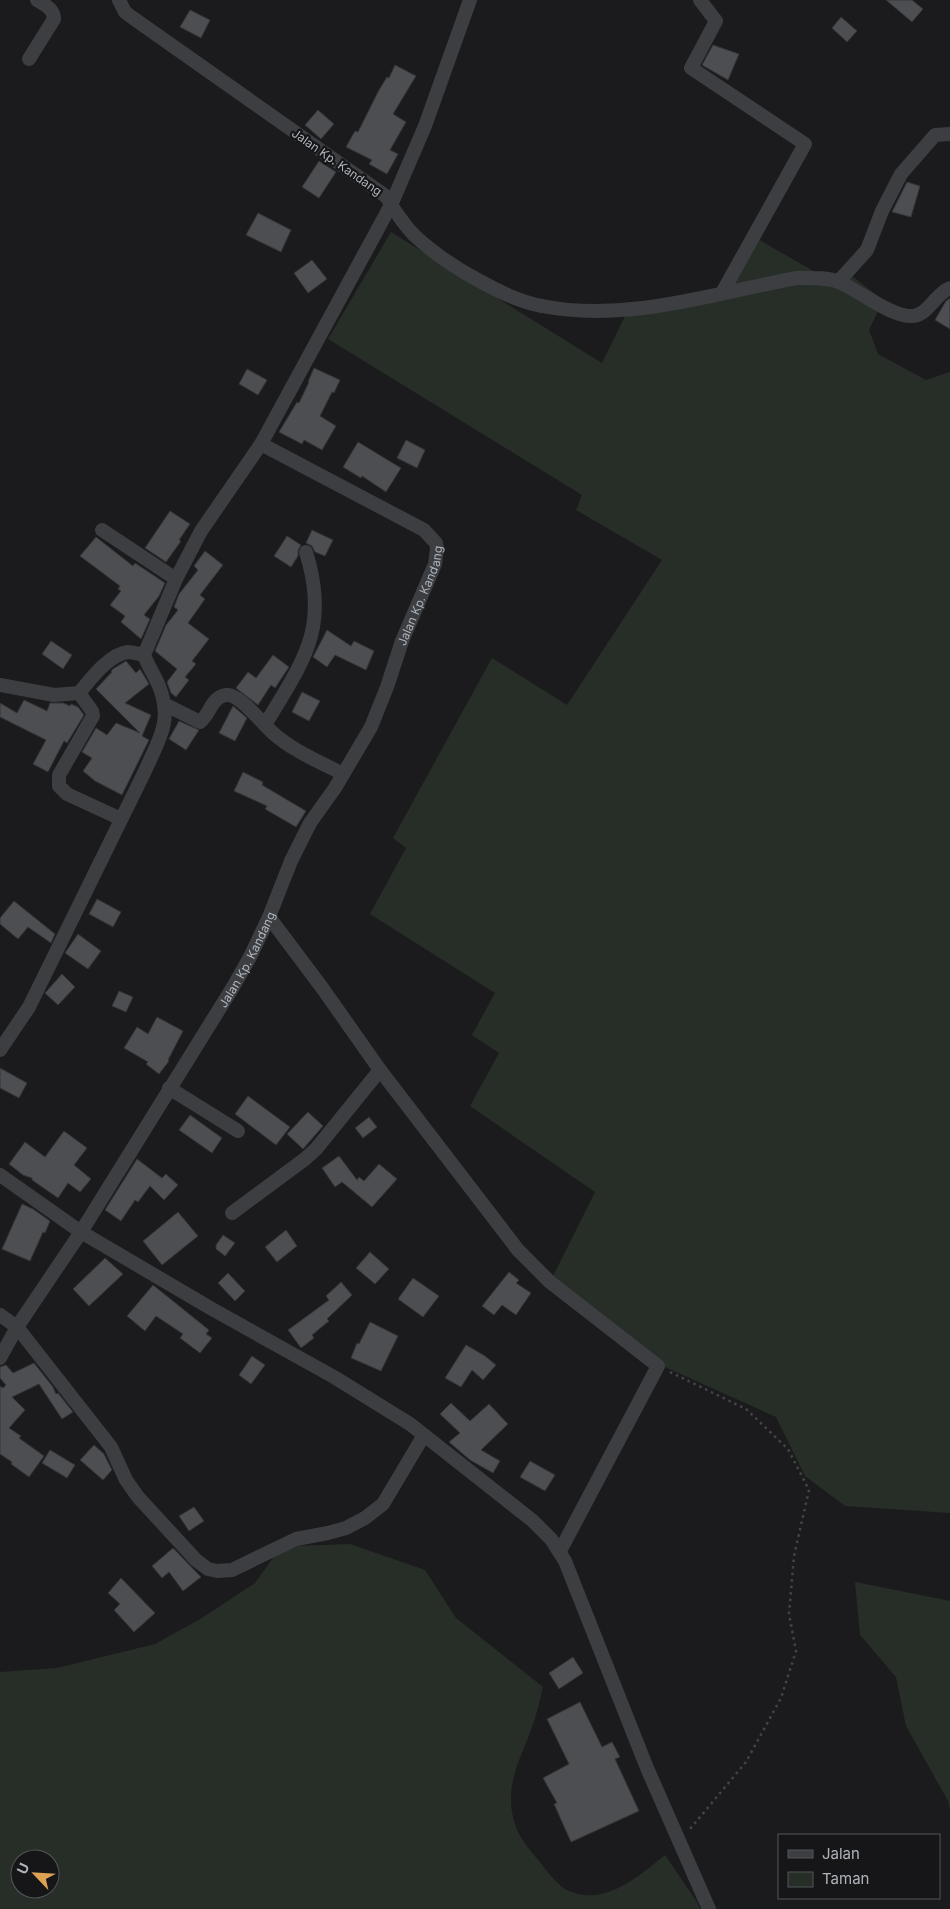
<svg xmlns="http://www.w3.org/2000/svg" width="950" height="1909" font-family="Inter,sans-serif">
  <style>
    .green { fill: #272e28; fill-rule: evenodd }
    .building { fill: #4d4e52; stroke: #353538 }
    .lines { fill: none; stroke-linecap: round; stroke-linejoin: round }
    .path { stroke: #424548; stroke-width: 2.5; stroke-dasharray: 2.5 4; stroke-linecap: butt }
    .street { stroke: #3c3e41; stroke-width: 14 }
    .labels { text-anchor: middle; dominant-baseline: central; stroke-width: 4.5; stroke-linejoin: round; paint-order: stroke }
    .street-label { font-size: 12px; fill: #afb4bb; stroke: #161618 }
  </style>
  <rect width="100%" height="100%" fill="#1b1b1d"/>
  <path class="green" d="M 391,232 L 602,363 L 628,310 L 718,288 L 756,238 L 815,272 L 848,273 L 883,300 L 869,330 L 878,354 L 926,380 L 950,372 L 950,1513 L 845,1506 L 805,1476 L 776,1417 L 645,1358 L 552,1278 L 595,1192 L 470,1106 L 499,1053 L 472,1035 L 495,993 L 370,914 L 406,848 L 393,838 L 492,658 L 567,705 L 662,560 L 576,510 L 582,495 L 328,339 Z
    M 350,1544 L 425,1570 L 456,1618 L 543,1687 C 540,1698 538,1710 534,1721 C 526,1748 510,1771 511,1801 C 512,1828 522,1841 539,1861 C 547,1871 555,1882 565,1889 C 602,1909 638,1877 665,1855 L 697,1902 L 700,1909 L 0,1909 L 0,1672 L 57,1668 L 155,1644 L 202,1618 L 255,1583 L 273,1558 L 286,1548 L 295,1546 ZM 20,1859 L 50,1859 L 50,1889 L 20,1889 Z
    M 855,1582 L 950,1601 L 950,1811 L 948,1801 L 906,1726 L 896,1677 L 860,1635 Z"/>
  <path class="building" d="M 886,0 L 912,0 L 923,9 L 912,22 Z
    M 190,10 L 210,20 L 201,38 L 180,27 Z
    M 841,17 L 857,31 L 847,42 L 832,28 Z
    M 713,45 L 739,54 L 728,80 L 702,65 Z
    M 395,65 L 416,76 L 393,114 L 406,122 L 390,150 L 398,154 L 387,174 L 369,164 L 372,160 L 346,147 L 355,131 L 358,132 L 379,90 L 387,77 L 389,78 Z
    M 318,110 L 334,124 L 321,139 L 305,125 Z
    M 319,161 L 336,172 L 319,198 L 302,187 Z
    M 907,182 L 920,186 L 911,217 L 892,212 Z
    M 258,213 L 291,230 L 281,252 L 246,235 Z
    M 312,260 L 327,279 L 308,293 L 294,273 Z
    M 950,298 L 950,329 L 935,320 L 946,301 Z
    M 314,368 L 340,380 L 334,393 L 332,392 L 320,416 L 336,426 L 322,450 L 304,440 L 302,444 L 279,432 L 297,402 L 299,403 L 309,382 L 308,382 Z
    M 247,369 L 267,380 L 258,395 L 239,384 Z
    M 406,440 L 425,450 L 417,468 L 397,458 Z
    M 358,442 L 401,468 L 386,492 L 362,476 L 361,478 L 343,467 Z
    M 170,511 L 190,524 L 179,540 L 181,541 L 166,562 L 145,548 Z
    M 312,530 L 333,540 L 325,556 L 315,552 L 312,546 L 306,543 Z
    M 287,536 L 301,545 L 298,550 L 298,556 L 291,567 L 274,556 Z
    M 96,537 L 133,566 L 135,563 L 165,583 L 159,596 L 144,615 L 150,619 L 141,639 L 121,622 L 125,616 L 110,605 L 121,591 L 118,589 L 120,586 L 80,556 Z
    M 205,551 L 223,565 L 200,595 L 205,599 L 188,623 L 209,639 L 192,661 L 196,664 L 185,677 L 189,680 L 176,697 L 171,693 L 167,682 L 177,669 L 155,651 L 166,625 L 178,610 L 174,607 L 179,594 L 198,570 L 194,566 Z
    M 327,630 L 351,646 L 354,641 L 374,651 L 366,670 L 335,655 L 327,667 L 313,657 Z
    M 51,641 L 72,655 L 63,669 L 42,654 Z
    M 273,655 L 289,667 L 275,688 L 271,685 L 258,705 L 236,688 L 248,672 L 256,678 Z
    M 126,661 L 136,673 L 140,669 L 149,684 L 125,703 L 151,715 L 142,736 L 149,740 L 122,795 L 95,781 L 83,771 L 92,758 L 82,752 L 96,728 L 107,735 L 116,723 L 140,733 L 96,689 L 112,672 L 111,671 L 113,669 Z
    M 302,692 L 320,701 L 309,721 L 292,712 Z
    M 24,700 L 47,711 L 50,703 L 63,703 L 70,706 L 71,704 L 78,707 L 84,715 L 67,743 L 64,741 L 48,772 L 33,764 L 46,740 L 0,717 L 0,703 L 17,713 Z
    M 233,706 L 247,718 L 235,741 L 219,733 Z
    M 179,721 L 199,730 L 186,750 L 169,739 Z
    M 243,772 L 263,782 L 262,785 L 306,811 L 296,827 L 265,809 L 267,806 L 234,791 Z
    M 97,899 L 121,912 L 113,927 L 89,914 Z
    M 14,901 L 55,934 L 51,943 L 28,927 L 18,939 L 0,924 L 0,918 Z
    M 78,934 L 101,951 L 88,969 L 65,953 Z
    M 62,974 L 75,987 L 58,1005 L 45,993 Z
    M 119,991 L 133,997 L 126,1012 L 112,1006 Z
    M 157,1017 L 183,1031 L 168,1060 L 169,1061 L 159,1074 L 146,1064 L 148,1062 L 124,1048 L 137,1027 L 148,1034 Z
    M 0,1068 L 27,1083 L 19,1098 L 0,1088 Z
    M 248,1096 L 290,1127 L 276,1145 L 235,1114 Z
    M 308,1112 L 323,1126 L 303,1149 L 287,1134 Z
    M 190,1115 L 222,1138 L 212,1153 L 179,1130 Z
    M 369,1117 L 377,1127 L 363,1138 L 355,1128 Z
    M 64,1131 L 87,1148 L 74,1165 L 91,1179 L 80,1192 L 68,1183 L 58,1198 L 32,1180 L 32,1178 L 23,1175 L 9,1164 L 25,1142 L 45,1157 Z
    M 339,1156 L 357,1180 L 359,1177 L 364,1181 L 379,1164 L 397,1179 L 372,1207 L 342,1182 L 335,1187 L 322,1168 Z
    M 137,1159 L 162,1178 L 166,1174 L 178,1185 L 164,1200 L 150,1186 L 138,1202 L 135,1200 L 121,1221 L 105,1210 Z
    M 22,1204 L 33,1209 L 50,1221 L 45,1233 L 43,1232 L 30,1261 L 2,1249 Z
    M 178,1212 L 198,1236 L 162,1265 L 143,1241 Z
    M 286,1230 L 297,1246 L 277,1262 L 265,1247 Z
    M 223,1235 L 235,1243 L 225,1256 L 216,1249 L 216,1245 Z
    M 370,1252 L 389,1269 L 375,1284 L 356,1268 Z
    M 105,1258 L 123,1274 L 89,1306 L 73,1289 Z
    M 509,1272 L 519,1280 L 516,1283 L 531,1293 L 516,1315 L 502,1305 L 494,1315 L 482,1306 Z
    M 228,1273 L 245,1291 L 235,1301 L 218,1283 Z
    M 413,1278 L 439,1296 L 423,1317 L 398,1299 Z
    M 341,1282 L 352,1295 L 327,1319 L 329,1321 L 312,1335 L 314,1338 L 301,1348 L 288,1330 L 329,1300 L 326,1296 Z
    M 153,1285 L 209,1330 L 206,1334 L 212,1338 L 200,1353 L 180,1338 L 183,1334 L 156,1316 L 145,1331 L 127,1316 Z
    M 370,1322 L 398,1336 L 381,1371 L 351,1358 L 357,1343 L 359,1344 Z
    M 466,1345 L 485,1356 L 496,1365 L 483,1380 L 472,1370 L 461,1387 L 445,1378 Z
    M 252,1356 L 265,1365 L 251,1384 L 239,1375 Z
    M 34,1363 L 53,1387 L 56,1394 L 58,1393 L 73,1412 L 62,1419 L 39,1384 L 12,1397 L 25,1410 L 9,1428 L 21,1436 L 19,1438 L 44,1456 L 29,1477 L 11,1464 L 12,1462 L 0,1454 L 0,1386 L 3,1388 L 6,1385 L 0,1378 L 0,1367 L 6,1365 L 13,1373 Z
    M 451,1403 L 470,1421 L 489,1404 L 508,1424 L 481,1450 L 500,1461 L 493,1473 L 470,1460 L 449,1442 L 460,1433 L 440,1414 Z
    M 94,1445 L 104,1454 L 112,1470 L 103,1480 L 80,1460 Z
    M 50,1450 L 75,1465 L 67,1478 L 42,1463 Z
    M 530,1461 L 555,1475 L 545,1491 L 520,1477 Z
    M 194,1507 L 204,1521 L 189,1531 L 179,1516 Z
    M 173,1548 L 201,1577 L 183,1591 L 169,1572 L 162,1578 L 152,1566 Z
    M 121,1578 L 155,1613 L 134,1632 L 114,1610 L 120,1604 L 108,1593 Z
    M 573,1657 L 583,1673 L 559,1689 L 549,1673 Z
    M 580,1702 L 602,1747 L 612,1742 L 620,1757 L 615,1759 L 639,1811 L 571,1842 L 554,1804 L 557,1803 L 543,1778 L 569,1764 L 547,1719 Z"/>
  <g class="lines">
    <path class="path" d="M 670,1372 L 746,1409 L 788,1449 L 809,1490 L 794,1556 L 789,1614 L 796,1651 L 781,1698 L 746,1762 L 690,1829"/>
    <g class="street">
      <path d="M 470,0 L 425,126 L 391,205 C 398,215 405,226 414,235 C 432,252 454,267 476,279 C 496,290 519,302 542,306 C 627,323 714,293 797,278 C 811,278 826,277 839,282 C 858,290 893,318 913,316 C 928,315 936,293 950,288"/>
      <path d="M 700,0 L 716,21 L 691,68 L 805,144 L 722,293"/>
      <path d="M 29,59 L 54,19 C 54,9 45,5 37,0"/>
      <path d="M 838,282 L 867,250 L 882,211 L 901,174 L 935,135 L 950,134"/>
      <path d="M 102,530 L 176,579"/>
      <path d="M 0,685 L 54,695 L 79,693 C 90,680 109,654 128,652 C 133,652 139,654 144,655"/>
      <path d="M 79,693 L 92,711 L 93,716 L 59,775 L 59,786 L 67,794 L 121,819"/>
      <path d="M 166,705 L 200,722 C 210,715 211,697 226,695 C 240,693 262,724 273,733 C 293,751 320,762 343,774"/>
      <path d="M 265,725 C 303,661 330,629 306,552"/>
      <path d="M 269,917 L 323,989 L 380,1070 L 518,1250 L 550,1282 L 658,1366 L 560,1551"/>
      <path d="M 0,1050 L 29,1007 L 145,771 C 159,739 173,721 159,686 C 155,676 148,666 144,655 L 176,579 L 201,531 L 261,444"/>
      <path d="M 169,1088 L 238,1131"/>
      <path d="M 0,1175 L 81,1232 L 212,1309 L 334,1377 L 410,1424 L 533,1521 L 551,1539 L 565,1561 L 647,1768 L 709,1909"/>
      <path d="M 232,1213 L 305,1159 L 316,1149 L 380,1070"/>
      <path d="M 0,1315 L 17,1327 L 111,1447 L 126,1480 L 138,1497 L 196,1560 L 208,1569 L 217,1571 L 232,1570 L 296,1539 L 328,1533 L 346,1528 L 365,1518 L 383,1504 L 424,1435"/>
      <path id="s1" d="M 0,1358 L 17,1327 L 81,1232 L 233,987 L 250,957 L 269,917 L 291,861 L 310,823 L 335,788 L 371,727 L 387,687 L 402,641 L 435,564 L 437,549 L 436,543 L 424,530 L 261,444 L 386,214 L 391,205 L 387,197 L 133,18 L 125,12 L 119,0"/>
    </g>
  </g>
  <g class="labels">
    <g class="street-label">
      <text transform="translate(337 162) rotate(35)">Jalan Kp. Kandang</text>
      <text stroke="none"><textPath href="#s1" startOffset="874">Jalan Kp. Kandang</textPath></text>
      <text stroke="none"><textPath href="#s1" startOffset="469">Jalan Kp. Kandang</textPath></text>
    </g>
  </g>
  <rect x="778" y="1834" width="162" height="65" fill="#161618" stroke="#535559"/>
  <rect x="788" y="1850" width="25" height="8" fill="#3c3e41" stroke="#535559"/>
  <text x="822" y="1859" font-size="15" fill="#afb4bb">Jalan</text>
  <rect x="788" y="1872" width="25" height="15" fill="#272e28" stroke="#535559"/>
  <text x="822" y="1884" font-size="15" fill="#afb4bb">Taman</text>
  <g transform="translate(35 1874) rotate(295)"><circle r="24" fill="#161618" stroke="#535559"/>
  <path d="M0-4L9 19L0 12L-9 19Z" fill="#dda253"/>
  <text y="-8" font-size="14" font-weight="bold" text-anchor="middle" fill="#afb4bb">U</text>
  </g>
</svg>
